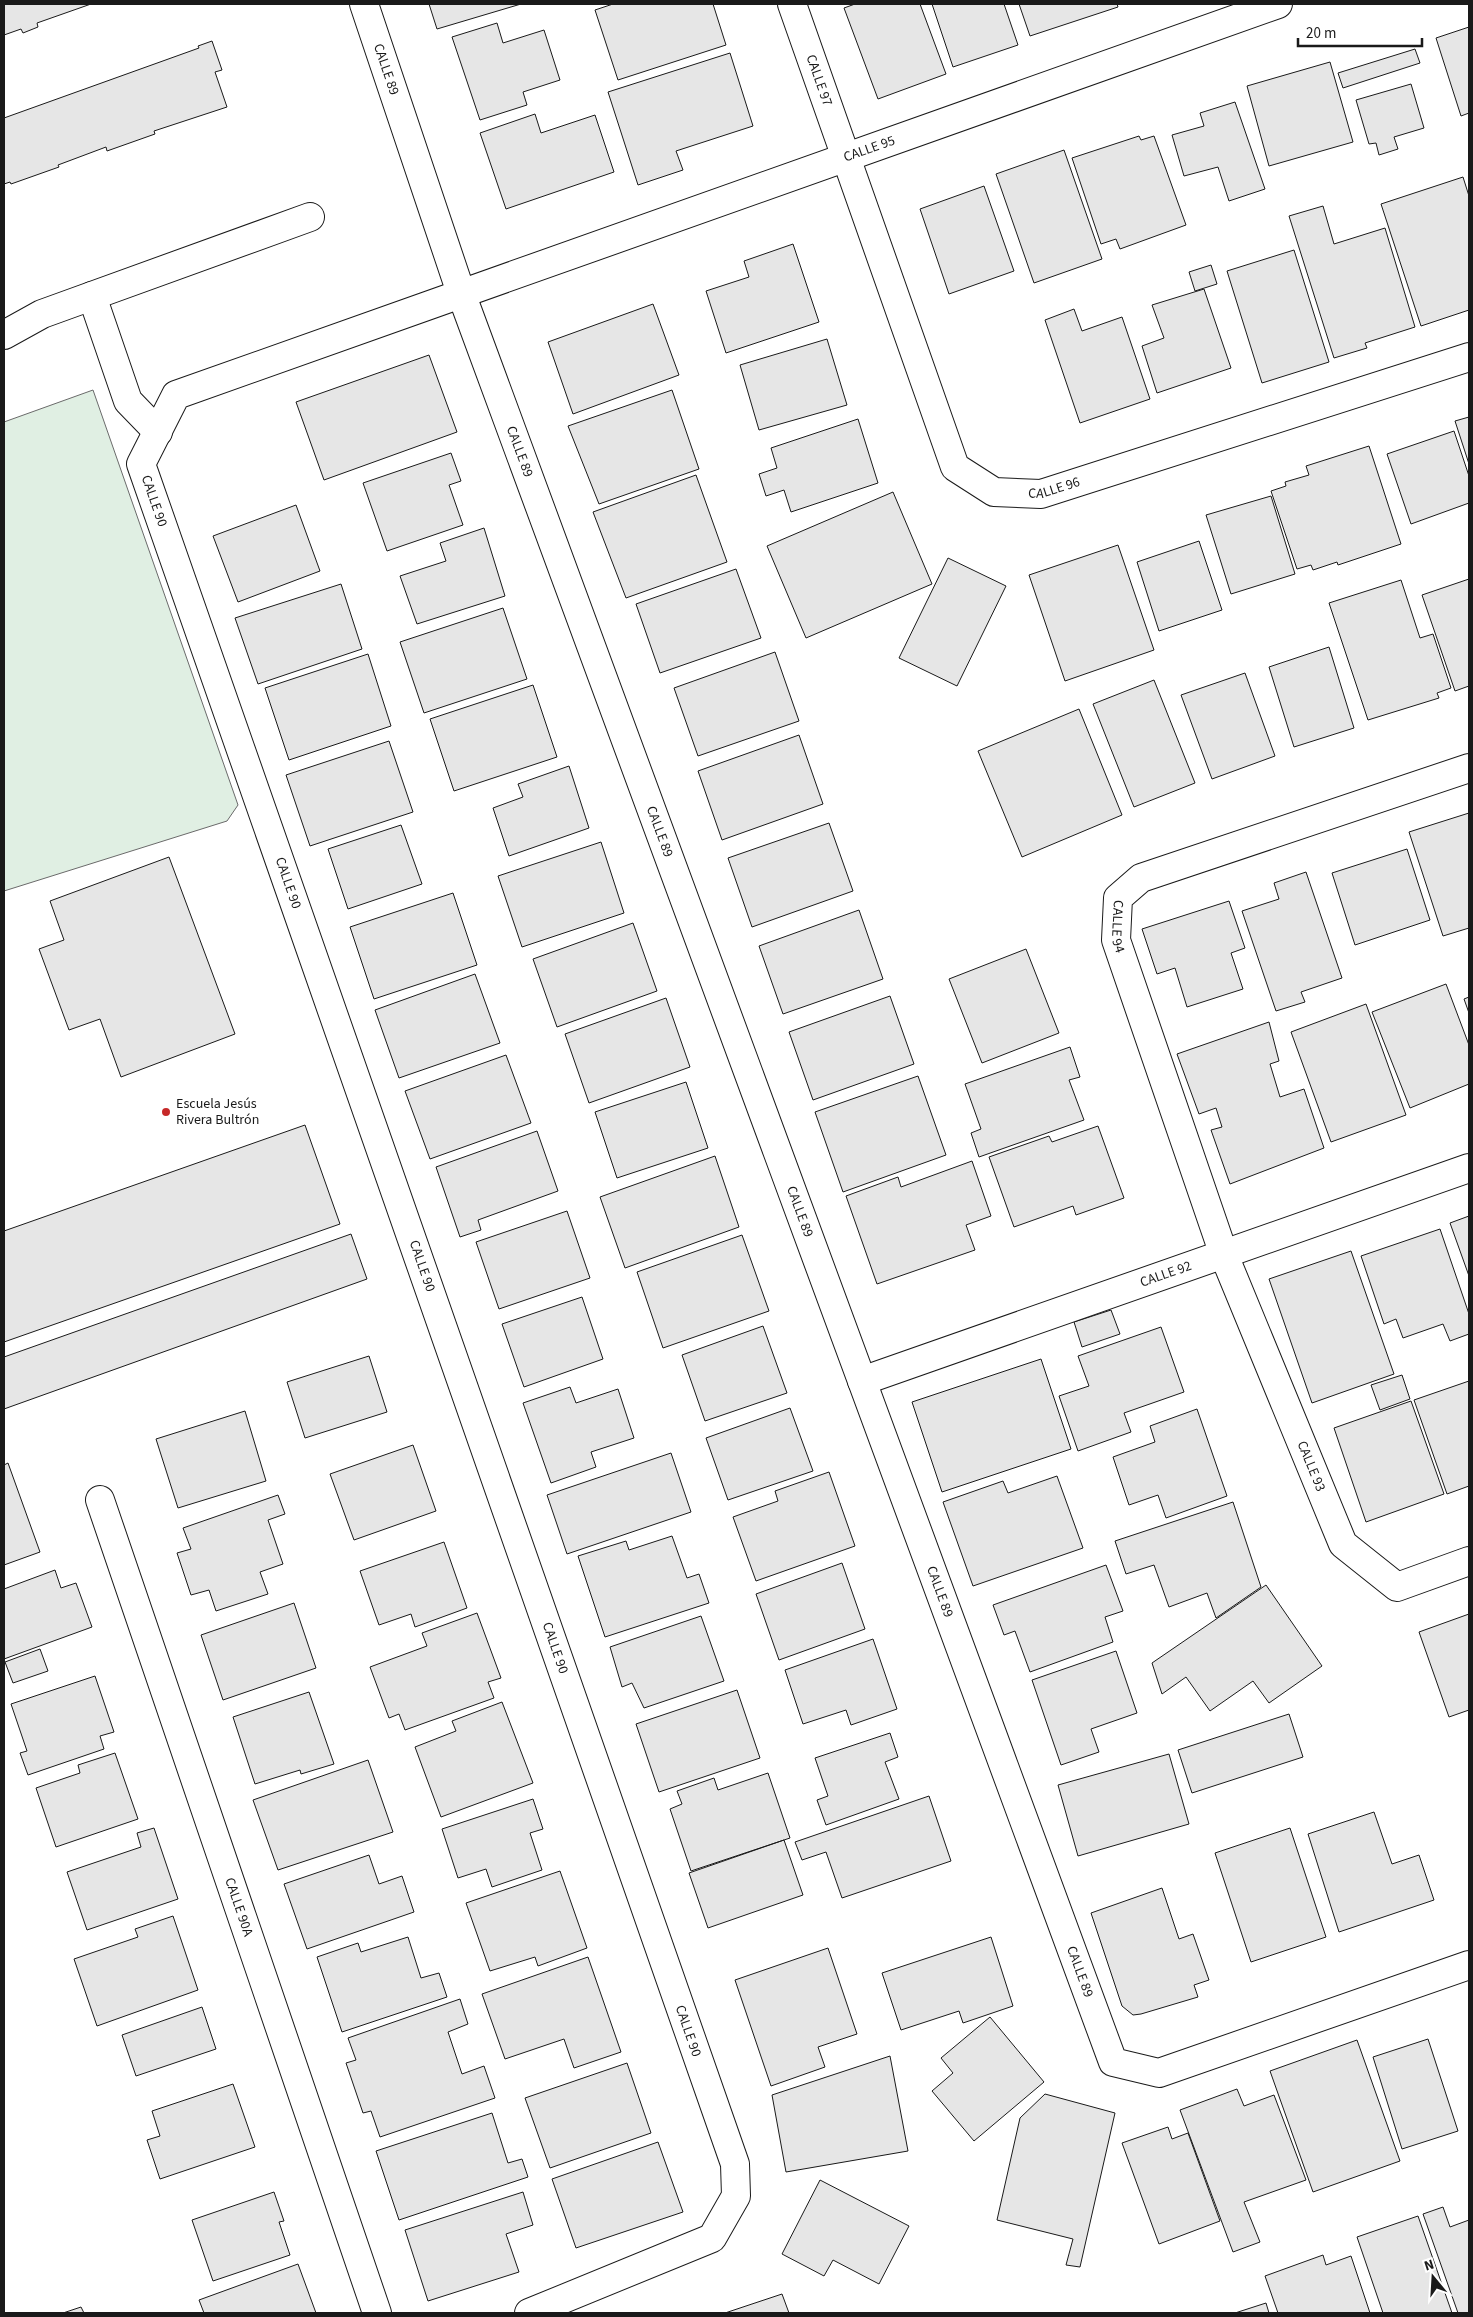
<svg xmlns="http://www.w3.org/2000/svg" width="1473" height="2317" font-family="'Source Sans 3',sans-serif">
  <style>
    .green { fill: #e0efe3; stroke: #6a6a6a }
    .building { fill: #e6e6e6; stroke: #1a1a1a }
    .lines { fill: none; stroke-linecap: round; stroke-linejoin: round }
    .minor-casing { stroke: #1a1a1a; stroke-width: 30 }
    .minor { stroke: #fff; stroke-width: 28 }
    .poi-dot { fill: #c62828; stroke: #fff; stroke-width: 2 }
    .labels { text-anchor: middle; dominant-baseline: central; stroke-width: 4; stroke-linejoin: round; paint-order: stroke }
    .street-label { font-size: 14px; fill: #1a1a1a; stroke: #fff }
    .poi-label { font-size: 14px; fill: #1a1a1a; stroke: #fff; text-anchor: start }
  </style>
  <rect width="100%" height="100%" fill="#fff"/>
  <path class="green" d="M 93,390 L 238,805 L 227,821 L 4,891 L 4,422 Z"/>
  <path class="building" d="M 4,4 L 91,4 L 37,23 L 38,27 L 23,33 L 21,29 L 4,35 Z
    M 429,4 L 521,4 L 437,29 Z
    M 613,4 L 713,4 L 726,45 L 618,80 L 595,10 Z
    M 855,4 L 920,4 L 946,74 L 878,99 L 844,8 Z
    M 932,4 L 1004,4 L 1018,45 L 953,67 Z
    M 1019,4 L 1117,4 L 1118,7 L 1030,36 Z
    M 497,23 L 503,43 L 544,30 L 560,80 L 523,92 L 527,105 L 480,120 L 452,37 Z
    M 1469,27 L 1469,113 L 1461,116 L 1436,38 Z
    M 212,41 L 222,70 L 215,72 L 227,107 L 154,131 L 155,134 L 107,151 L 106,147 L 58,165 L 59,167 L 11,184 L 10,182 L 4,184 L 4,118 L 199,48 L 198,46 Z
    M 1415,49 L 1420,63 L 1343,88 L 1338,73 Z
    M 730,53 L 753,126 L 676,151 L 683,170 L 638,185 L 608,92 Z
    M 1330,62 L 1353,142 L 1269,166 L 1247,86 Z
    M 1411,84 L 1424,128 L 1394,137 L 1398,149 L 1379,155 L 1376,143 L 1369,144 L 1356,100 Z
    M 1235,102 L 1265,189 L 1229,201 L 1218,167 L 1184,176 L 1172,135 L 1204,126 L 1200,113 Z
    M 535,114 L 541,133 L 595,115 L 614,172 L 506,209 L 480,133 Z
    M 1139,136 L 1141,140 L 1154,136 L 1186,225 L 1120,249 L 1116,239 L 1101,244 L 1072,158 Z
    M 1064,150 L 1102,259 L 1034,283 L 996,174 Z
    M 1463,177 L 1469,196 L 1469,310 L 1421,326 L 1381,204 Z
    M 984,186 L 1014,271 L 949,294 L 920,209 Z
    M 1323,206 L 1334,244 L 1385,228 L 1415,327 L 1365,343 L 1367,348 L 1334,358 L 1289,216 Z
    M 793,244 L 819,322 L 726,353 L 706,291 L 749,277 L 744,261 Z
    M 1294,250 L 1329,362 L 1262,383 L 1227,271 Z
    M 1211,265 L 1217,284 L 1195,291 L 1189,272 Z
    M 1204,289 L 1231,368 L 1157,393 L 1142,346 L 1164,338 L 1152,305 Z
    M 653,304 L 679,375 L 573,414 L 548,342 Z
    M 1074,309 L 1082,331 L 1122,317 L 1150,399 L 1080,423 L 1045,320 Z
    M 827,339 L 847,405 L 759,430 L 740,365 Z
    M 429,355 L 457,432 L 324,480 L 296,402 Z
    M 672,390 L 699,469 L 599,504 L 568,426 Z
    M 1469,417 L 1469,464 L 1455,421 Z
    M 858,419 L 878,483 L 791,512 L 784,490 L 766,496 L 759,474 L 777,468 L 771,448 Z
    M 1454,431 L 1469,476 L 1469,503 L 1411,524 L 1387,454 Z
    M 1369,446 L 1401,544 L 1338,565 L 1337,562 L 1313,570 L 1311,565 L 1297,569 L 1271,491 L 1286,486 L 1285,482 L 1309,475 L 1306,466 Z
    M 451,453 L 461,481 L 449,485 L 463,525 L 387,551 L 363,483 Z
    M 696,475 L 727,562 L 626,598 L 593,512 Z
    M 893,492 L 932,584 L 806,638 L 767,546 Z
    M 1271,496 L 1295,574 L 1231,594 L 1206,515 Z
    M 296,505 L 320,571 L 238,602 L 213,536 Z
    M 484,528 L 505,596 L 417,624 L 400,576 L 446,561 L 440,543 Z
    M 1199,541 L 1222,610 L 1159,631 L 1137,562 Z
    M 1118,545 L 1154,650 L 1065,681 L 1029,575 Z
    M 948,558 L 1006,586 L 957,686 L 899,658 Z
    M 736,569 L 761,638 L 660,673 L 636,604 Z
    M 1469,579 L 1469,686 L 1455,691 L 1422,595 Z
    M 1401,580 L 1420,638 L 1433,634 L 1451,688 L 1437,693 L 1439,698 L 1368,720 L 1329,603 Z
    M 341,584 L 362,649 L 258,684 L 235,618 Z
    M 503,608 L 527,679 L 424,713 L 400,642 Z
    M 1329,647 L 1354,728 L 1294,747 L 1269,667 Z
    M 775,652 L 799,721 L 698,756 L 674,688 Z
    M 368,654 L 391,726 L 289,760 L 265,688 Z
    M 1245,673 L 1275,756 L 1212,779 L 1181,695 Z
    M 1154,680 L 1195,783 L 1134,807 L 1093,704 Z
    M 533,685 L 557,757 L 454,791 L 430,719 Z
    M 1079,709 L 1122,815 L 1022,857 L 978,751 Z
    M 799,735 L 823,804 L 722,840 L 698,771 Z
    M 389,741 L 413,812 L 310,846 L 286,775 Z
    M 569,766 L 589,828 L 509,856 L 493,808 L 523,797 L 518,784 Z
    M 1469,813 L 1469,928 L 1443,936 L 1409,832 Z
    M 829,823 L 853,891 L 752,927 L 728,858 Z
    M 401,825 L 422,884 L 348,909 L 328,849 Z
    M 601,842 L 624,913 L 522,947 L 498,876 Z
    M 1407,849 L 1430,920 L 1355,945 L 1332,873 Z
    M 169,857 L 235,1034 L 121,1077 L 100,1019 L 69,1030 L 39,949 L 64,940 L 50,901 Z
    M 1306,872 L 1342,978 L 1301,992 L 1305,1002 L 1276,1011 L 1242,911 L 1279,899 L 1274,883 Z
    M 453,893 L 477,965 L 374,999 L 350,927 Z
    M 1229,901 L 1245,948 L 1231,953 L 1243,989 L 1187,1007 L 1175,968 L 1157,974 L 1142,929 Z
    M 859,910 L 883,979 L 783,1014 L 759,946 Z
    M 633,923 L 657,991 L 557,1027 L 533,959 Z
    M 1026,949 L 1059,1033 L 982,1063 L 949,979 Z
    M 475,974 L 500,1043 L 399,1078 L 375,1010 Z
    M 1446,984 L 1469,1045 L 1469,1084 L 1410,1108 L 1372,1012 Z
    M 890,996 L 914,1064 L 813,1100 L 789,1032 Z
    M 1469,997 L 1469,1013 L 1464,999 Z
    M 666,998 L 690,1067 L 589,1103 L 565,1034 Z
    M 1366,1004 L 1406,1115 L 1331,1142 L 1291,1032 Z
    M 1269,1022 L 1279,1061 L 1270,1064 L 1280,1097 L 1304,1089 L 1324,1148 L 1230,1184 L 1211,1130 L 1222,1127 L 1216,1108 L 1199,1114 L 1177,1054 Z
    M 1070,1047 L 1080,1077 L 1069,1080 L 1084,1120 L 979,1157 L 971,1133 L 981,1129 L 965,1084 Z
    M 506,1055 L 531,1123 L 430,1159 L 405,1091 Z
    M 918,1076 L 946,1155 L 843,1192 L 815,1112 Z
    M 686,1082 L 708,1148 L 617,1178 L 595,1112 Z
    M 305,1125 L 340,1224 L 4,1342 L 4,1231 Z
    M 1098,1126 L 1124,1198 L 1076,1215 L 1073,1206 L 1014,1227 L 989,1157 L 1049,1136 L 1052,1142 Z
    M 537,1131 L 558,1191 L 478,1220 L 481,1230 L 460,1237 L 436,1167 Z
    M 715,1156 L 739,1227 L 625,1268 L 600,1197 Z
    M 972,1161 L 991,1216 L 966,1225 L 975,1250 L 877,1284 L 846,1196 L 898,1177 L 901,1187 Z
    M 567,1211 L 590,1278 L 499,1309 L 476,1242 Z
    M 1469,1216 L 1469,1276 L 1450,1223 Z
    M 1440,1229 L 1469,1314 L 1469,1334 L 1450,1341 L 1443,1324 L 1403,1338 L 1396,1319 L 1384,1324 L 1361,1256 Z
    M 351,1234 L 367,1279 L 4,1409 L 4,1357 Z
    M 742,1235 L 769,1311 L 663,1348 L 637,1272 Z
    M 1351,1251 L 1394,1374 L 1312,1403 L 1269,1279 Z
    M 582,1297 L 603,1359 L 524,1387 L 502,1324 Z
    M 1111,1310 L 1120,1334 L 1082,1347 L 1074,1322 Z
    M 763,1326 L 787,1393 L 705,1421 L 682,1355 Z
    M 1161,1327 L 1184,1392 L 1124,1413 L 1131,1432 L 1078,1451 L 1059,1396 L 1089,1386 L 1078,1356 Z
    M 369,1356 L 387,1412 L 305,1438 L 287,1382 Z
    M 1041,1359 L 1071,1449 L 942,1492 L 912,1402 Z
    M 1402,1375 L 1410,1399 L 1380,1410 L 1371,1385 Z
    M 1469,1381 L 1469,1486 L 1447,1494 L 1414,1400 Z
    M 570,1387 L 576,1403 L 618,1389 L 634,1438 L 591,1452 L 596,1467 L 551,1483 L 523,1403 Z
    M 1411,1401 L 1444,1494 L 1366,1522 L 1334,1428 Z
    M 790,1408 L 813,1471 L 728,1500 L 706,1438 Z
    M 1197,1409 L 1227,1496 L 1166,1518 L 1158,1495 L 1129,1505 L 1113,1457 L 1155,1442 L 1150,1426 Z
    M 245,1411 L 266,1481 L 178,1508 L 156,1439 Z
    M 413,1445 L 436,1511 L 354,1540 L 330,1474 Z
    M 671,1453 L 691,1512 L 567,1554 L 547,1495 Z
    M 8,1463 L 40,1552 L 4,1565 L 4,1465 Z
    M 829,1472 L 855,1546 L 756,1581 L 733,1517 L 778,1501 L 775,1491 Z
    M 1057,1476 L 1083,1548 L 973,1586 L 943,1502 L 1003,1481 L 1008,1493 Z
    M 278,1495 L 285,1514 L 268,1520 L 283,1564 L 260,1572 L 268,1594 L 216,1611 L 209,1590 L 191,1595 L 177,1553 L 191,1549 L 183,1528 Z
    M 1233,1502 L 1261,1587 L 1216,1618 L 1207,1593 L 1169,1607 L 1154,1565 L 1126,1574 L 1115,1541 Z
    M 672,1536 L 687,1578 L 699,1574 L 709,1603 L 605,1637 L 578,1556 L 626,1541 L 629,1550 Z
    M 444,1542 L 467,1608 L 415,1627 L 411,1614 L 379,1625 L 360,1571 Z
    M 842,1563 L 865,1629 L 779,1660 L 756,1594 Z
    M 1106,1565 L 1123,1611 L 1105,1617 L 1113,1642 L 1030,1672 L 1015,1631 L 1004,1635 L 993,1605 Z
    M 55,1570 L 61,1588 L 76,1583 L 92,1627 L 4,1659 L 4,1589 Z
    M 1266,1585 L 1322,1666 L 1269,1703 L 1253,1681 L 1210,1711 L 1186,1677 L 1162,1694 L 1152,1663 Z
    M 294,1603 L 316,1668 L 223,1700 L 201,1635 Z
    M 477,1613 L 501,1678 L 488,1682 L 494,1698 L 405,1730 L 399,1714 L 389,1718 L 370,1667 L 427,1646 L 422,1633 Z
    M 1469,1614 L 1469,1710 L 1449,1717 L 1419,1632 Z
    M 701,1616 L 724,1681 L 644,1708 L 632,1683 L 622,1687 L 610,1647 Z
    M 873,1639 L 897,1709 L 851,1725 L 846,1710 L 803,1724 L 785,1670 Z
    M 40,1649 L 48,1671 L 13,1683 L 5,1662 Z
    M 1116,1651 L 1137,1713 L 1091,1729 L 1099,1752 L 1061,1765 L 1032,1680 Z
    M 95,1676 L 114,1732 L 100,1736 L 104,1749 L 28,1775 L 20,1753 L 27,1751 L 11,1704 Z
    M 737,1690 L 760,1758 L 659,1792 L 636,1724 Z
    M 309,1692 L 334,1764 L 301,1774 L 300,1770 L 255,1784 L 233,1717 Z
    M 502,1702 L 533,1783 L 441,1817 L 415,1747 L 456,1731 L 452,1721 Z
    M 1289,1714 L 1303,1757 L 1192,1793 L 1178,1750 Z
    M 890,1733 L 898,1757 L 885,1762 L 899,1799 L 826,1825 L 817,1800 L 828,1796 L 815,1758 Z
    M 115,1753 L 138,1819 L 56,1847 L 36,1788 L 80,1773 L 78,1765 Z
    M 1169,1754 L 1189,1824 L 1078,1856 L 1058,1785 Z
    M 368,1760 L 393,1832 L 278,1870 L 253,1800 Z
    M 768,1773 L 790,1838 L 691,1871 L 670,1809 L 682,1804 L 677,1791 L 714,1778 L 718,1790 Z
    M 929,1796 L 951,1861 L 842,1898 L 826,1852 L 802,1860 L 795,1842 Z
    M 533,1799 L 543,1829 L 530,1833 L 542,1870 L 492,1887 L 486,1869 L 458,1878 L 442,1829 Z
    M 1374,1812 L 1392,1864 L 1419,1855 L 1434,1900 L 1339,1932 L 1308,1834 Z
    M 154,1828 L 178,1899 L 87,1930 L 67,1872 L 141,1847 L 137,1833 Z
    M 1290,1828 L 1326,1937 L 1251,1962 L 1215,1853 Z
    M 784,1840 L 803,1895 L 708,1928 L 689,1873 Z
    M 369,1855 L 379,1884 L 402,1876 L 414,1912 L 307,1949 L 284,1884 Z
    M 560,1871 L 587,1948 L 538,1966 L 535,1957 L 490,1971 L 466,1903 Z
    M 1162,1888 L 1179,1939 L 1193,1934 L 1209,1980 L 1194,1985 L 1198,1997 L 1141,2014 L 1133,2015 L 1122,2006 L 1091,1913 Z
    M 173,1916 L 198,1990 L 97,2026 L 74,1959 L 138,1937 L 135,1929 Z
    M 408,1937 L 421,1978 L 439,1973 L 447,1997 L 342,2032 L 317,1957 L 358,1943 L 361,1952 Z
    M 991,1937 L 1013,2006 L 963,2023 L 959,2011 L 901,2030 L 882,1973 Z
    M 828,1948 L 857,2034 L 818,2047 L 825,2067 L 771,2086 L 735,1980 Z
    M 588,1957 L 621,2052 L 574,2068 L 564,2039 L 505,2059 L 482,1994 Z
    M 460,1999 L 468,2024 L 448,2032 L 462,2074 L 484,2066 L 495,2098 L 380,2137 L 371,2111 L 363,2113 L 346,2063 L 356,2060 L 348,2038 Z
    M 202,2007 L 216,2049 L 136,2076 L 122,2035 Z
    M 990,2017 L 1044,2082 L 974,2141 L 932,2091 L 953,2073 L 941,2058 Z
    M 1428,2039 L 1458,2131 L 1402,2149 L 1373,2057 Z
    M 1357,2040 L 1400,2161 L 1313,2192 L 1270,2071 Z
    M 890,2056 L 908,2151 L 786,2172 L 772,2095 Z
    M 627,2063 L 651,2133 L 550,2168 L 525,2098 Z
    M 233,2084 L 255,2147 L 160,2179 L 147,2140 L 160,2136 L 152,2111 Z
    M 1237,2089 L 1244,2106 L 1274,2095 L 1306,2180 L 1244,2202 L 1260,2242 L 1233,2252 L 1180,2110 Z
    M 1045,2094 L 1115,2113 L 1080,2267 L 1066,2265 L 1073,2239 L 997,2220 L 1020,2118 Z
    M 492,2113 L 508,2163 L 522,2159 L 528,2177 L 399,2220 L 376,2151 Z
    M 1168,2127 L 1172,2139 L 1188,2133 L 1220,2221 L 1159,2244 L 1122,2143 Z
    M 658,2142 L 683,2212 L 576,2248 L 552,2179 Z
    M 820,2180 L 909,2226 L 879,2284 L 833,2260 L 824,2276 L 782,2254 Z
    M 274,2192 L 284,2221 L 279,2222 L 290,2255 L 213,2281 L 192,2220 Z
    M 523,2192 L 533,2225 L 506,2234 L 519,2272 L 428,2301 L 405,2230 Z
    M 1443,2207 L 1450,2227 L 1469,2220 L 1469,2313 L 1458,2313 L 1423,2214 Z
    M 1418,2216 L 1452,2313 L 1383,2313 L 1357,2237 Z
    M 1323,2255 L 1326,2265 L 1351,2256 L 1370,2313 L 1278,2313 L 1265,2276 Z
    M 298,2264 L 316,2313 L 204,2313 L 199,2300 Z
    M 782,2294 L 789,2313 L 725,2313 Z
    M 1266,2303 L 1269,2313 L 1235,2313 Z
    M 81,2307 L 84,2313 L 63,2313 Z"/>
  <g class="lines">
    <g class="minor-casing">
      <g id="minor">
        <path id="s1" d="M 364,4 L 461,293 L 1113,2062 L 1159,2073 L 1469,1965"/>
        <path id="s2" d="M 792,4 L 955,467 L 994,492 L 1041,494 L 1469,357"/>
        <path d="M 92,296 L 128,401 L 158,432"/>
        <path d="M 4,335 L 42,314 L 310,217"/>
        <path id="s3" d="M 1469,768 L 1141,878 L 1118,898 L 1116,940 L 1224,1255 L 1343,1544 L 1397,1587 L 1469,1561"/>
        <path id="s4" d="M 862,1381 L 1469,1168"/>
        <path id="s5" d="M 100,1500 L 377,2313"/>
        <path id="s6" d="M 529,2313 L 712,2238 L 736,2196 L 735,2164 L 141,464 L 176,395 L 1278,4"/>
      </g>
    </g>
    <use href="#minor" class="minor"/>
  </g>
  <circle class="poi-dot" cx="166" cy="1112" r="5"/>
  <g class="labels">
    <g class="street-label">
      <text stroke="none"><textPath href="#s1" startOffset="69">CALLE 89</textPath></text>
      <text stroke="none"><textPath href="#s2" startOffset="81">CALLE 97</textPath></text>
      <text stroke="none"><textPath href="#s6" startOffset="2892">CALLE 95</textPath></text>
      <text stroke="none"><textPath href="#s1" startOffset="474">CALLE 89</textPath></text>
      <text stroke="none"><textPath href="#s2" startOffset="598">CALLE 96</textPath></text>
      <text transform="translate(154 501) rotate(71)">CALLE 90</text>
      <text stroke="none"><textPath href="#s1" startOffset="879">CALLE 89</textPath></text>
      <text transform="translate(288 883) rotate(71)">CALLE 90</text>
      <text stroke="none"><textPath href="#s3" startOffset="405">CALLE 94</textPath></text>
      <text stroke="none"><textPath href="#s1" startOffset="1284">CALLE 89</textPath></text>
      <text transform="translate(422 1266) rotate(71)">CALLE 90</text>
      <text stroke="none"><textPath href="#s4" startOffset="322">CALLE 92</textPath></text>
      <text stroke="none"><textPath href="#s3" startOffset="980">CALLE 93</textPath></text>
      <text stroke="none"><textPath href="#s1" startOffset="1689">CALLE 89</textPath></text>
      <text transform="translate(555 1648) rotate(71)">CALLE 90</text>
      <text stroke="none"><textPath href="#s5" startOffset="430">CALLE 90A</textPath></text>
      <text stroke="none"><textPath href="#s1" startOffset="2094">CALLE 89</textPath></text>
      <text transform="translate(688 2031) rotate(71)">CALLE 90</text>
    </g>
    <g class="poi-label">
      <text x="176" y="1104">Escuela Jesús<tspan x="176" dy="16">Rivera Bultrón</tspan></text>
    </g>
  </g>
  <rect width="1473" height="2317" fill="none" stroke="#1a1a1a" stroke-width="10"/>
  <g transform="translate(1433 2277) rotate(342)" stroke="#ffffff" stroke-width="4" paint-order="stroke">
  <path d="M0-4L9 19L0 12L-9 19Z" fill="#1a1a1a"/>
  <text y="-8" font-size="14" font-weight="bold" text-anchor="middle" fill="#1a1a1a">N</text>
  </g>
  <path d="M1298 38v8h124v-8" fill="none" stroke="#1a1a1a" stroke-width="2.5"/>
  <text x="1306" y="38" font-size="15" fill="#1a1a1a" stroke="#ffffff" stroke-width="4" paint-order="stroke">20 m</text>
</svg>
